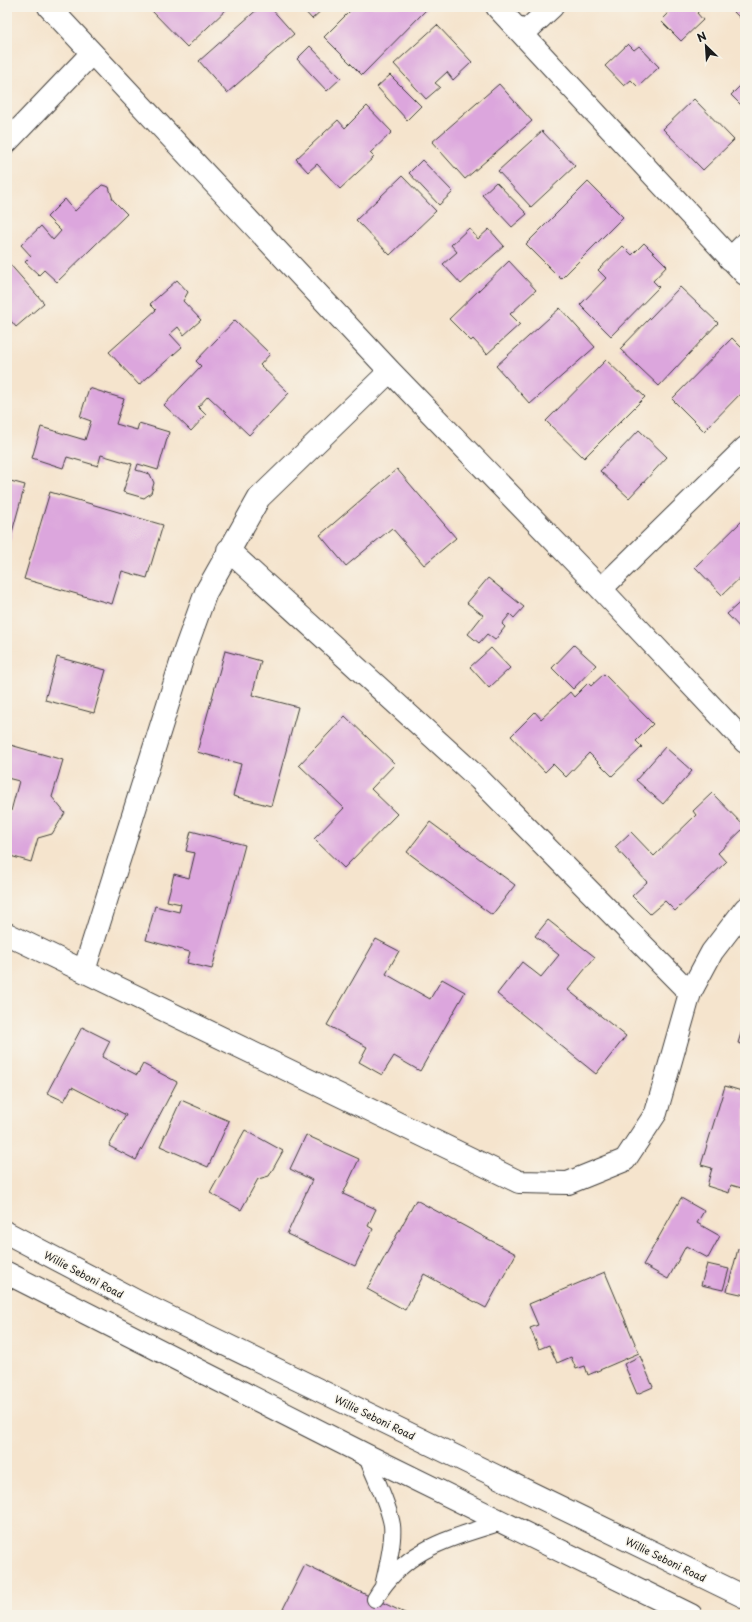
<svg xmlns="http://www.w3.org/2000/svg" width="752" height="1622" font-family="'Playpen Sans',sans-serif">
  <style>
    .building { fill: #dca6dd }
    .lines { fill: none; stroke-linecap: round; stroke-linejoin: round }
    .lane-casing { stroke: #3d3a37; stroke-width: 18 }
    .street-casing { stroke: #3d3a37; stroke-width: 24 }
    .primary-casing { stroke: #3d3a37; stroke-width: 24 }
    .lane { stroke: #fff; stroke-width: 16 }
    .street { stroke: #fff; stroke-width: 22 }
    .primary { stroke: #fff; stroke-width: 22 }
    .labels { text-anchor: middle; dominant-baseline: central; stroke-width: 3; stroke-linejoin: round; paint-order: stroke }
    .street-label { font-size: 10px; fill: #1c1c1c; stroke: #f7f3e8 }
  </style>
  <rect width="100%" height="100%" fill="#f7f3e8"/>
  <filter id="ink" filterUnits="userSpaceOnUse"><feTurbulence type="fractalNoise" baseFrequency=".025" numOctaves="2"/><feDisplacementMap in="SourceGraphic" scale="8" xChannelSelector="R" yChannelSelector="G"/><feConvolveMatrix kernelMatrix="1 2 1 2 8 2 1 2 1" color-interpolation-filters="sRGB"/></filter>
  <filter id="wash" filterUnits="userSpaceOnUse"><feTurbulence type="fractalNoise" baseFrequency=".012" numOctaves="4" result="noise"/><feDisplacementMap in="SourceGraphic" scale="16" xChannelSelector="R" yChannelSelector="G"/><feGaussianBlur stdDeviation="0.9" result="paint"/><feColorMatrix in="noise" values="0 0 0 0 0 0 0 0 0 0 0 0 0 0 0 0 0 1.4 0 .05"/><feComposite in="paint" operator="in"/></filter>
  <g filter="url(#wash)">
    <rect width="100%" height="100%" fill="#f5e4cd"/>
    <g id="blocks">
      <path class="building" d="M 156,7 L 229,7 L 187,47 L 152,11 Z
        M 260,7 L 270,7 L 294,34 L 227,93 L 199,61 Z
        M 301,7 L 325,7 L 312,19 Z
        M 354,7 L 424,7 L 427,9 L 362,75 L 324,37 Z
        M 662,7 L 703,7 L 697,13 L 703,20 L 681,41 L 661,21 L 668,14 Z
        M 729,7 L 745,7 L 745,20 L 744,22 Z
        M 437,25 L 472,62 L 453,80 L 447,72 L 435,83 L 440,87 L 426,99 L 394,64 Z
        M 628,44 L 634,50 L 639,46 L 659,67 L 638,87 L 631,80 L 624,86 L 605,66 Z
        M 310,46 L 341,78 L 327,91 L 297,59 Z
        M 390,75 L 421,106 L 407,120 L 377,87 Z
        M 745,81 L 745,109 L 731,95 Z
        M 499,84 L 532,121 L 465,179 L 432,142 Z
        M 694,99 L 734,140 L 703,170 L 663,129 Z
        M 367,106 L 392,132 L 370,153 L 374,157 L 340,189 L 317,164 L 308,172 L 296,159 L 338,120 L 345,128 Z
        M 542,131 L 575,166 L 531,207 L 498,171 Z
        M 422,160 L 453,192 L 439,205 L 409,173 Z
        M 402,176 L 436,211 L 390,255 L 356,220 Z
        M 496,182 L 527,214 L 512,227 L 482,195 Z
        M 588,182 L 623,217 L 561,279 L 526,244 Z
        M 102,185 L 109,187 L 113,200 L 127,214 L 57,282 L 44,270 L 39,275 L 25,262 L 31,256 L 21,245 L 41,226 L 53,240 L 61,231 L 47,217 L 65,199 L 75,211 Z
        M 469,228 L 478,239 L 489,229 L 504,246 L 461,284 L 443,264 L 457,252 L 451,245 Z
        M 644,243 L 667,266 L 653,281 L 659,287 L 611,336 L 580,305 L 606,278 L 598,270 L 623,246 L 632,255 Z
        M 7,261 L 44,303 L 16,327 L 7,316 Z
        M 509,261 L 536,290 L 510,314 L 520,324 L 487,354 L 473,339 L 471,341 L 449,319 Z
        M 177,280 L 188,292 L 183,301 L 201,320 L 184,335 L 178,327 L 170,334 L 182,347 L 139,385 L 109,352 L 156,310 L 150,304 Z
        M 680,287 L 718,323 L 659,386 L 620,349 Z
        M 560,308 L 595,347 L 530,404 L 496,366 Z
        M 235,320 L 270,354 L 260,365 L 289,393 L 249,435 L 208,396 L 198,407 L 206,415 L 191,431 L 164,405 L 201,366 L 196,361 Z
        M 732,338 L 745,351 L 745,389 L 704,431 L 672,399 Z
        M 606,360 L 645,397 L 584,458 L 546,421 Z
        M 89,388 L 124,399 L 116,424 L 137,430 L 139,423 L 169,432 L 158,470 L 138,464 L 136,470 L 150,474 L 154,483 L 151,493 L 144,498 L 123,492 L 132,464 L 101,455 L 98,466 L 67,457 L 63,468 L 32,458 L 41,427 L 85,440 L 91,421 L 80,417 Z
        M 639,430 L 667,457 L 629,498 L 600,471 Z
        M 397,469 L 456,538 L 424,565 L 392,528 L 346,566 L 320,535 Z
        M 7,480 L 25,485 L 8,547 L 7,547 Z
        M 50,492 L 163,525 L 147,578 L 122,571 L 112,604 L 24,579 Z
        M 745,518 L 745,573 L 722,595 L 695,567 Z
        M 488,578 L 524,607 L 514,618 L 510,614 L 502,624 L 505,627 L 495,640 L 487,634 L 479,643 L 468,634 L 483,615 L 467,603 Z
        M 745,598 L 745,633 L 727,614 Z
        M 574,645 L 596,665 L 573,689 L 552,668 Z
        M 491,648 L 510,668 L 489,688 L 470,667 Z
        M 225,651 L 261,661 L 252,695 L 298,707 L 271,806 L 233,796 L 241,764 L 197,752 Z
        M 57,657 L 106,670 L 94,713 L 45,700 Z
        M 604,674 L 653,724 L 636,741 L 642,747 L 612,776 L 589,753 L 566,777 L 553,764 L 545,772 L 511,736 L 535,712 L 541,719 L 570,692 L 574,697 L 588,683 L 591,686 Z
        M 345,716 L 395,764 L 371,789 L 397,814 L 344,868 L 314,839 L 344,808 L 299,765 Z
        M 7,744 L 63,760 L 52,797 L 65,813 L 52,834 L 38,838 L 31,862 L 7,855 L 7,810 L 11,811 L 19,781 L 7,778 Z
        M 665,747 L 692,771 L 663,804 L 636,780 Z
        M 712,793 L 745,827 L 718,853 L 726,862 L 675,911 L 665,901 L 650,914 L 632,896 L 647,882 L 615,847 L 631,832 L 654,856 L 696,815 L 693,811 Z
        M 430,822 L 515,885 L 492,915 L 407,852 Z
        M 191,831 L 245,845 L 212,969 L 187,963 L 190,952 L 146,940 L 155,906 L 179,912 L 181,904 L 167,901 L 174,874 L 189,878 L 195,853 L 186,851 Z
        M 548,920 L 595,957 L 568,990 L 626,1036 L 596,1074 L 497,994 L 522,962 L 541,977 L 559,955 L 535,936 Z
        M 376,939 L 399,951 L 386,974 L 430,999 L 442,979 L 465,992 L 420,1071 L 394,1056 L 382,1075 L 359,1062 L 367,1047 L 327,1025 Z
        M 745,1020 L 745,1045 L 738,1043 Z
        M 82,1027 L 110,1041 L 102,1057 L 137,1075 L 143,1064 L 177,1082 L 136,1160 L 109,1146 L 126,1115 L 72,1087 L 64,1101 L 47,1093 Z
        M 725,1086 L 745,1092 L 745,1189 L 731,1185 L 729,1193 L 707,1186 L 712,1168 L 701,1165 Z
        M 181,1100 L 229,1121 L 208,1167 L 160,1146 Z
        M 245,1130 L 283,1151 L 269,1176 L 258,1179 L 241,1210 L 210,1193 Z
        M 306,1135 L 359,1159 L 343,1194 L 376,1209 L 368,1226 L 373,1229 L 355,1266 L 287,1234 L 312,1180 L 290,1169 Z
        M 681,1198 L 704,1211 L 697,1223 L 720,1236 L 708,1258 L 686,1246 L 668,1279 L 643,1265 Z
        M 416,1200 L 516,1254 L 486,1308 L 424,1274 L 405,1310 L 367,1289 Z
        M 738,1249 L 745,1250 L 745,1295 L 727,1291 Z
        M 707,1264 L 729,1269 L 723,1290 L 701,1285 Z
        M 605,1272 L 639,1353 L 588,1375 L 585,1366 L 576,1369 L 571,1357 L 557,1363 L 549,1345 L 539,1349 L 530,1328 L 538,1325 L 529,1304 Z
        M 640,1356 L 653,1387 L 637,1394 L 624,1364 Z
        M 305,1565 L 375,1599 L 409,1615 L 280,1615 Z"/>
    </g>
  </g>
  <g filter="url(#ink)">
    <use href="#blocks" fill-opacity="0" stroke="#3d3a37" stroke-width="1"/>
    <g class="lines">
      <g class="lane-casing">
        <path id="lane" d="M 366,1455 C 374,1476 388,1502 392,1525 C 394,1542 387,1568 383,1586
          M 375,1599 C 405,1548 449,1539 502,1522"/>
      </g>
      <g class="street-casing">
        <path id="street" d="M 49,7 L 390,371 L 601,589 L 745,742
          M 497,7 L 745,274
          M 523,34 L 552,7
          M 7,142 L 92,53
          M 730,259 L 745,244
          M 228,550 L 479,779 L 690,993
          M 601,589 L 745,448
          M 7,934 L 519,1182 L 568,1183 L 625,1160 L 656,1113 L 690,993 L 712,952 L 745,909
          M 84,971 L 185,650 L 206,592 L 259,498 L 390,371"/>
      </g>
      <g class="primary-casing">
        <path id="primary" d="M 7,1233 L 140,1303 L 745,1597
          M 7,1273 L 366,1455 L 691,1615"/>
      </g>
      <use href="#lane" class="lane"/>
      <use href="#street" class="street"/>
      <use href="#primary" class="primary"/>
    </g>
  </g>
  <g class="labels">
    <g class="street-label">
      <text transform="translate(84 1274) rotate(28)">Willie Seboni Road</text>
      <text transform="translate(375 1417) rotate(26)">Willie Seboni Road</text>
      <text transform="translate(666 1559) rotate(26)">Willie Seboni Road</text>
    </g>
  </g>
  <rect width="752" height="1622" fill="none" stroke="#f7f3e8" stroke-width="24"/>
  <g transform="translate(706 46) rotate(335)" stroke="#f7f3e8" stroke-width="3" paint-order="stroke">
  <path d="M0-3L7 15L0 10L-7 15Z" fill="#1c1c1c"/>
  <text y="-6" font-size="11" font-weight="bold" text-anchor="middle" fill="#1c1c1c">N</text>
  </g>
</svg>
